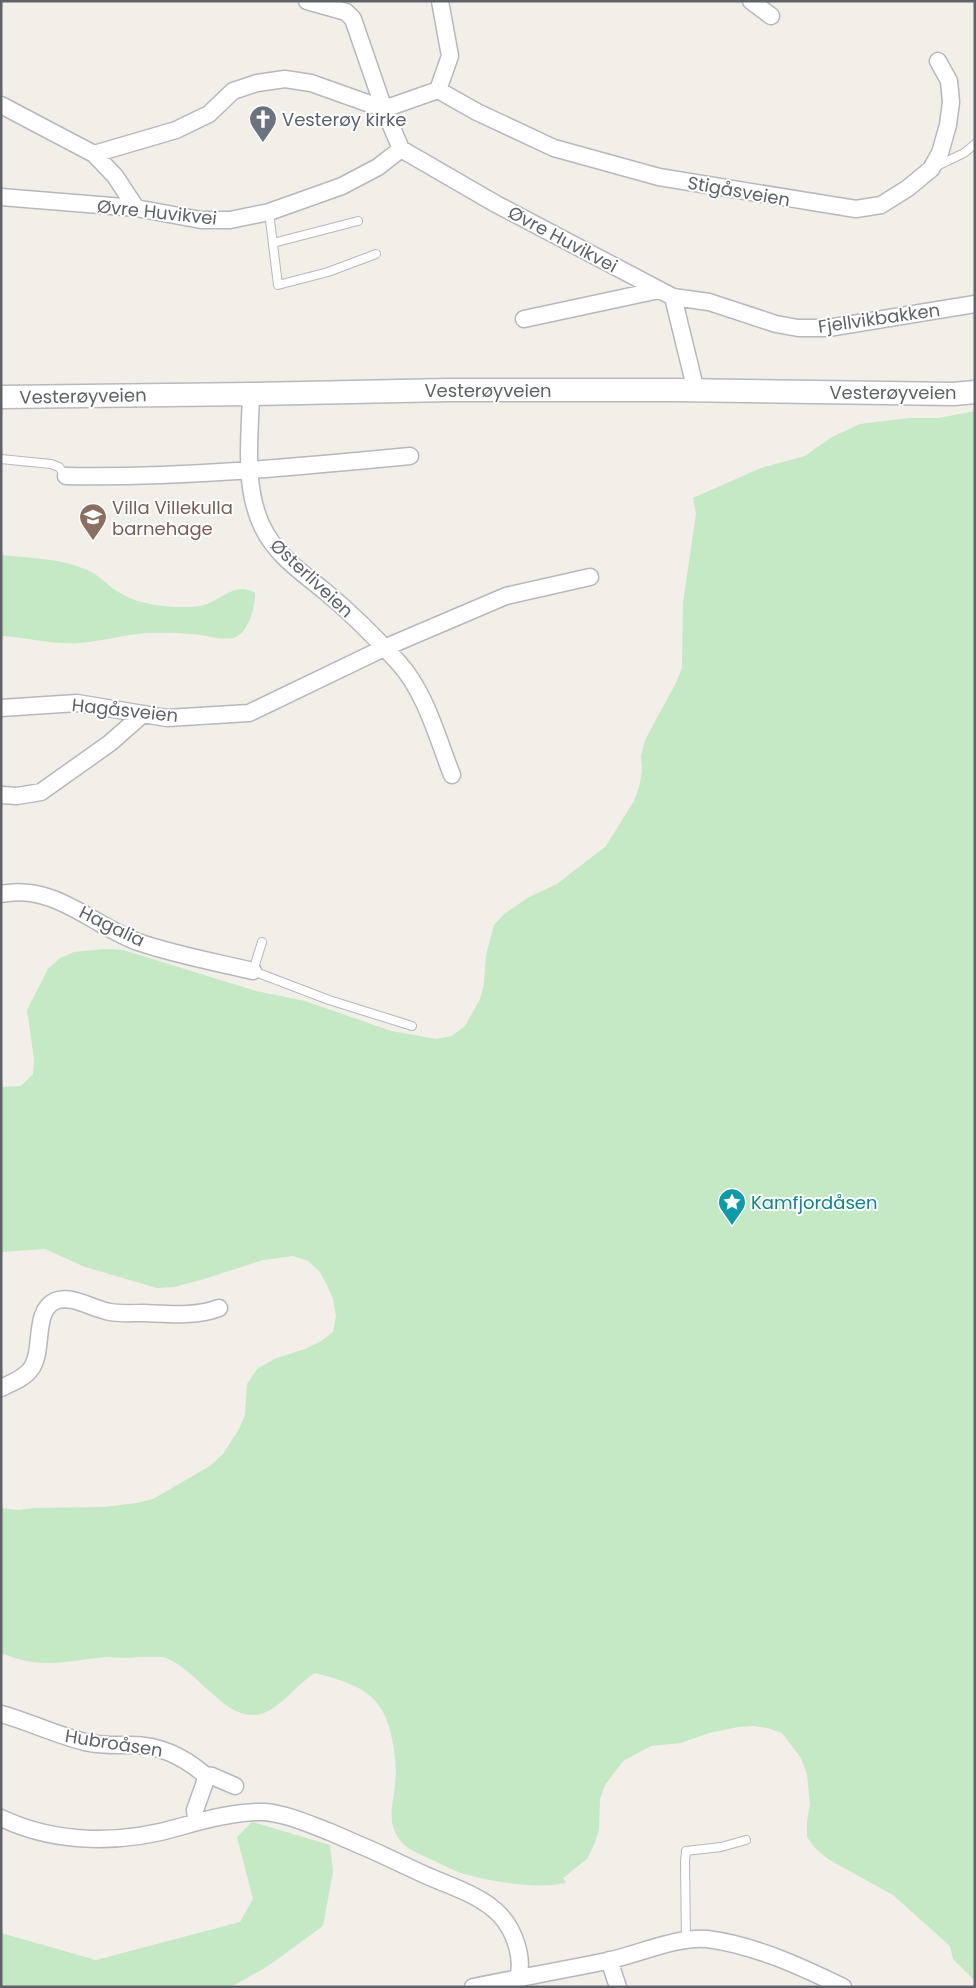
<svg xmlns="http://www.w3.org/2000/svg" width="976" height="1988" font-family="Poppins,sans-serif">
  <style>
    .green { fill: #c5e8c5 }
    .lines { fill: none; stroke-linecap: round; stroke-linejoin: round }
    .lane-casing { stroke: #b5b8bc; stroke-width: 10 }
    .street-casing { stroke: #b5b8bc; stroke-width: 19 }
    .secondary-casing { stroke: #b6babf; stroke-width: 25 }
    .lane { stroke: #fff; stroke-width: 8 }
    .street { stroke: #fff; stroke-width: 16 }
    .secondary { stroke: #fff; stroke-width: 22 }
    .labels { text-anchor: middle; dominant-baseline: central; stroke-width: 4; stroke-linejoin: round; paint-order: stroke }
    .worship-label { font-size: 18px; fill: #5b616d; stroke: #fff; text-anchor: start }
    .street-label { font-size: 18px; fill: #5f6368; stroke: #fff }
    .education-label { font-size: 18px; fill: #785e54; stroke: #fff; text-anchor: start }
    .culture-label { font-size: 18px; fill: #0d838f; stroke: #fff; text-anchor: start }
  </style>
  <rect width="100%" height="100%" fill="#f1efe8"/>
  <path class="green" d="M 975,411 L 975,1981 L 953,1959 L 950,1946 L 893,1895 L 828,1859 L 816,1849 L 807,1837 L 807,1821 L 810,1805 L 807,1774 L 801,1758 L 782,1733 L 767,1728 L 753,1726 L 738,1727 L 709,1733 L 681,1743 L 651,1746 L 623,1761 L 605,1785 L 600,1799 L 599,1830 L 594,1845 L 587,1859 L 563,1878 L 566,1883 C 539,1889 499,1883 472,1876 C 457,1873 444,1865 430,1859 C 416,1852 402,1848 395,1832 C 388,1818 394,1798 395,1784 C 397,1768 395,1754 392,1739 C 384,1693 357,1684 315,1673 C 296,1684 276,1715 254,1715 C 223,1717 196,1669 166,1658 C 160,1656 136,1657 129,1658 C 121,1658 113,1657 106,1657 C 66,1661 41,1670 1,1653 L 1,1508 L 19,1510 L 34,1508 L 103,1507 L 137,1503 L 153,1499 L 210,1466 L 223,1454 L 239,1429 L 245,1415 L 247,1384 L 257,1369 L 274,1359 L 305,1349 L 321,1341 L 333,1332 L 336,1316 L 333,1299 L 327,1285 L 319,1271 L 308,1261 L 293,1256 L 263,1260 L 204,1279 L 174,1287 L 157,1288 L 85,1267 L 45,1249 L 1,1252 L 1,1087 L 21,1086 L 33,1074 L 34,1059 L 27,1010 L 48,969 L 60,958 L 74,952 L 105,949 L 123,950 L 256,991 L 305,1001 L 391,1031 L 436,1039 L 452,1036 L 465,1026 L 480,999 L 484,984 L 486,955 L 494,925 L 504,914 L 529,897 L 557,884 L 606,846 L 634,801 L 639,787 L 642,772 L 641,756 L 645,740 L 677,681 L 682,667 L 683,603 L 696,514 L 693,498 L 761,468 L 805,456 L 832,437 L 860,424 L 909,418 L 939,418 Z
    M 1,555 C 30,558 60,558 87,570 C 98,574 106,584 115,590 C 133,602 151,605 173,607 C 183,607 197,608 207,604 C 225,597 237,582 255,593 C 256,606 248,632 236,637 C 226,642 203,634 191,634 C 174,633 155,632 138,634 C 118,636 97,642 77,643 C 52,645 27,637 1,636 Z
    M 252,1822 L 330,1845 L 333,1872 L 323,1926 L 268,1966 L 231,1987 L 1,1987 L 1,1933 L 96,1960 L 240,1922 L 253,1899 L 237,1837 Z"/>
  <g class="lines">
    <g class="lane-casing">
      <path id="lane" d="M 935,167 L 964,153 L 975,144
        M 269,212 L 278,285 L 328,272 L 376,254
        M 273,243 L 358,221
        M 1,459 L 51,464 L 59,467 L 66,476
        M 262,942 L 253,971 L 329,1000 L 412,1026
        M 686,1940 L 685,1861 L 686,1851 L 721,1847 L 746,1840"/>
    </g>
    <g class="street-casing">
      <path id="street" d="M 307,1 L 346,12 L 353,19 L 384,109 L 401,149 L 496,204 L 673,297 L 709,302 L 776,324 L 798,328 L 828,328 L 975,304
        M 751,1 L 771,16
        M 438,90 L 477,112 L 554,148 L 659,177 L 856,209 L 881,205 L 908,188 L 931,169 L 940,153 L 948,125 L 951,102 L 949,81 L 938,61
        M 1,105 L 94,154 L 115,176 L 136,208
        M 384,109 L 438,90 L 450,56 L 440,1
        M 94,154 L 176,130 L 209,114 L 233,91 L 257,83 L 285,79 L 311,83 L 384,109
        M 1,197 L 136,208 L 201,220 L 230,220 L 269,212 L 342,186 L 378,167 L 401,149
        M 673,297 L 696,391
        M 524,319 L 659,290
        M 251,394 C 250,437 243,486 262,526 C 276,556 303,573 327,593 C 352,614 376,638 398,662 C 426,693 437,737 452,775
        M 66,476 C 181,478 295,467 410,456
        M 1,708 L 77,703 L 167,718 L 249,713 L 384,648 L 506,596 L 590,577
        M 1,795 L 17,796 L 41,792 L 110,743 L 143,714
        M 1,894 C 54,883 92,925 138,942 C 176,955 215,962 253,971
        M 1,1388 C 11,1383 23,1379 30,1370 C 45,1352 32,1312 55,1301 C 72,1294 92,1309 110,1312 C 121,1314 133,1313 144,1313 C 169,1314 195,1317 219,1308
        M 1,1714 C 30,1722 56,1735 85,1742 C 101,1746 116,1745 132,1745 C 161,1745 184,1757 205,1775 L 205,1782 L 195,1810 L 196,1821
        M 205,1775 L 212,1776 L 235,1786
        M 1,1818 C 58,1845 124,1844 183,1826 C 207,1819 239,1811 265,1812 C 287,1814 309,1824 330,1832 C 361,1845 392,1859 423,1874 C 449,1886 480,1894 500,1915 C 514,1930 524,1957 518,1978
        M 609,1960 L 618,1987
        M 473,1987 C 518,1978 563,1970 607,1961 C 636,1955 678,1936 707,1939 C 754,1945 800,1966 843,1987"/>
    </g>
    <g class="secondary-casing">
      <path id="secondary" d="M 1,397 L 251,394 L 449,390 L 675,390 L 954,394 L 975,392"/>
    </g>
    <use href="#lane" class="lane"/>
    <use href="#street" class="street"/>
    <use href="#secondary" class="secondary"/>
  </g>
  <defs>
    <g id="church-pin" transform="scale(1.4375)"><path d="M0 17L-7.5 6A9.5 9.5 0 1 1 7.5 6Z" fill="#6b7280" stroke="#fff"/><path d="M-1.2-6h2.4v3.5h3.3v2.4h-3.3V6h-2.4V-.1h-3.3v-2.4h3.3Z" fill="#fff"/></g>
    <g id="school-pin" transform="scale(1.4375)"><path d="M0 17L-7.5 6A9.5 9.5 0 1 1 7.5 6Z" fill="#8d6e63" stroke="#fff"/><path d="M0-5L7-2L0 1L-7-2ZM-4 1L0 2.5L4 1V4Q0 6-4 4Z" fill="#fff"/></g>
    <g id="sight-pin" transform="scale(1.4375)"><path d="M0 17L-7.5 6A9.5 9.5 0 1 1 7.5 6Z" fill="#0f9aa8" stroke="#fff"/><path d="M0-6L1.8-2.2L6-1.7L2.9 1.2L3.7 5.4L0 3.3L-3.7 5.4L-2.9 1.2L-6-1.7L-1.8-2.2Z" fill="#fff"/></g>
  </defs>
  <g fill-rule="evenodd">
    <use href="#church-pin" x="263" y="119"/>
    <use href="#school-pin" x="93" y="517"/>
    <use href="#sight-pin" x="732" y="1202"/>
  </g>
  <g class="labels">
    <g class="worship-label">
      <text x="282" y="119">Vesterøy kirke</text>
    </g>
    <g class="street-label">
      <text transform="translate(739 191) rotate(10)">Stigåsveien</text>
      <text transform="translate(157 212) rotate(6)">Øvre Huvikvei</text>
      <text transform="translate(563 239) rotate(28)">Øvre Huvikvei</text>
      <text transform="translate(879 318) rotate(-8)">Fjellvikbakken</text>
      <text x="488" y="390">Vesterøyveien</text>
      <text x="893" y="392">Vesterøyveien</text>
      <text transform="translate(83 396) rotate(-1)">Vesterøyveien</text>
      <text transform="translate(312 578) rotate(43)">Østerliveien</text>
      <text transform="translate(125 710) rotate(6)">Hagåsveien</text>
      <text transform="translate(112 926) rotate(26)">Hagalia</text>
      <text transform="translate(114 1743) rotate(9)">Hubroåsen</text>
    </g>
    <g class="education-label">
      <text x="112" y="507">Villa Villekulla<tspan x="112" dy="21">barnehage</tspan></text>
    </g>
    <g class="culture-label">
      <text x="751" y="1202">Kamfjordåsen</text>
    </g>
  </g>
  <rect width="976" height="1988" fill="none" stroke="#5f6368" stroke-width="5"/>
</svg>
